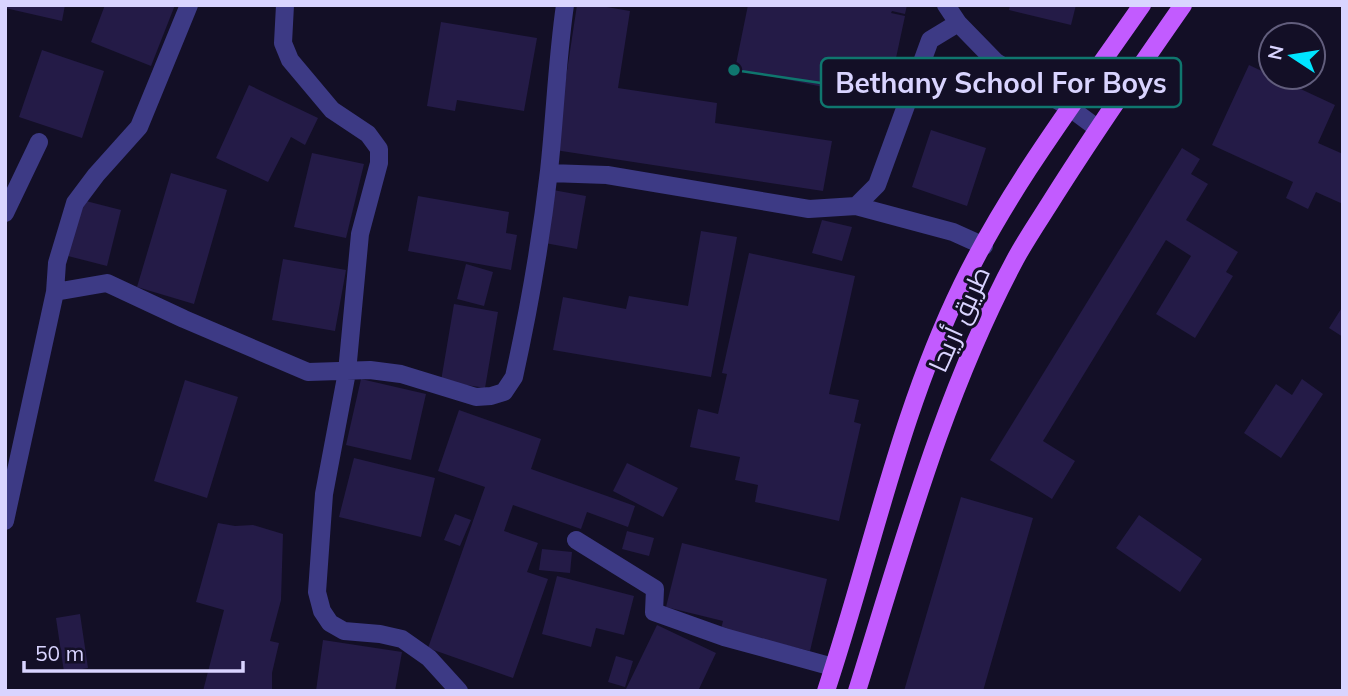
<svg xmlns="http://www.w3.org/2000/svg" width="1348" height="696" font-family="Mulish,Cairo,sans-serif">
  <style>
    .building { fill: #241b47 }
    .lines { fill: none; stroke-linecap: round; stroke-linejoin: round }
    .minor { stroke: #3d3a85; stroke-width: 18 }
    .major { stroke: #c25bff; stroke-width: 18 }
    .labels { text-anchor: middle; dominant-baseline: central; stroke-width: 6; stroke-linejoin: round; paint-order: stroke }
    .street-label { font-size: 26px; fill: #d9d4ff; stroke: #130f26 }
    .leader { fill: none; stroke: #0f766e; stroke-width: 2.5 }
    .callout-dot { fill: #0f766e; stroke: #130f26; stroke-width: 2.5 }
    .callout { fill: #130f26; stroke: #0f766e; stroke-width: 2.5 }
    .callout-label { font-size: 28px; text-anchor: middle; font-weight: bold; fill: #d9d4ff }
  </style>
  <rect width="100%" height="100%" fill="#130f26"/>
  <path class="building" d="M 5,5 L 65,5 L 62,21 L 5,8 Z
    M 105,5 L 175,5 L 151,66 L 91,42 Z
    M 577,5 L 595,5 L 630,11 L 618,88 L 717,103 L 715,123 L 832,141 L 823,191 L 555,150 Z
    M 748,5 L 907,5 L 905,14 L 892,11 L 891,13 L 905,16 L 887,100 L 735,69 Z
    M 1010,5 L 1076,5 L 1071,25 L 1009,10 Z
    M 441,22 L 537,38 L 524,111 L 457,100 L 455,111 L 427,106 Z
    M 42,50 L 104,71 L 82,138 L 19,117 Z
    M 1249,65 L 1335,105 L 1318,143 L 1343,154 L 1343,204 L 1316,192 L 1308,209 L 1286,198 L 1293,182 L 1212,145 Z
    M 249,85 L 318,118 L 305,145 L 291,137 L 268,182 L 216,158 Z
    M 931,130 L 986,148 L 967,206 L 912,187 Z
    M 1182,148 L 1200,159 L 1191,174 L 1208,184 L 1186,220 L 1238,252 L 1226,272 L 1233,276 L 1195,338 L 1156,314 L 1191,256 L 1166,240 L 1043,441 L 1075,461 L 1052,499 L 990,460 Z
    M 312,153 L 364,164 L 346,238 L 294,227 Z
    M 171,173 L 227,190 L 194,304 L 137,287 Z
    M 553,190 L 586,196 L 577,249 L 545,243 Z
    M 418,196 L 509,212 L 506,233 L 517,235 L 511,270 L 408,251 Z
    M 82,200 L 121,210 L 107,266 L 68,256 Z
    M 822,220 L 852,227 L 842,261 L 812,253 Z
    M 701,231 L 737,237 L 711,377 L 553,350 L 563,297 L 626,309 L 629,296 L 688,306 Z
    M 749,253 L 855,276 L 829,394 L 859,400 L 854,422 L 861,424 L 839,521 L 755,502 L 758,485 L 735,480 L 740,457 L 690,447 L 698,409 L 718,414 L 727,374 L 722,373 Z
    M 283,259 L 346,270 L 335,331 L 272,320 Z
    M 466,264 L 493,272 L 484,306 L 457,299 Z
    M 454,304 L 498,312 L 485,388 L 441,381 Z
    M 1343,306 L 1343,337 L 1329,328 Z
    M 361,379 L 426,394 L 411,460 L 346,445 Z
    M 1302,379 L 1323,394 L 1281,458 L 1244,433 L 1276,384 L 1292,395 Z
    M 185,380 L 238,397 L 207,498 L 154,481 Z
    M 459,410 L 541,439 L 531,469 L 635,506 L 628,527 L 587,512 L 581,529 L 513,505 L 504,531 L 538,543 L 527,572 L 548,579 L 513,678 L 428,648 L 485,487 L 438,471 Z
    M 354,458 L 435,478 L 421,537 L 339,517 Z
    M 627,463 L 678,488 L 663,517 L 613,491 Z
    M 961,497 L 1033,518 L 983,691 L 904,691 Z
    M 455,514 L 471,520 L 460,546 L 444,540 Z
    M 1139,515 L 1202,559 L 1180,592 L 1116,548 Z
    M 218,523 L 235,526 L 253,525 L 283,534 L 281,600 L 270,641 L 279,643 L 272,673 L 272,691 L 203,691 L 224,610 L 196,602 Z
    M 627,531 L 654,538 L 649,556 L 622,549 Z
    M 682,543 L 827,579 L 810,651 L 721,629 L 723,621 L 666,607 Z
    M 542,549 L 572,552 L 570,573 L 539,570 Z
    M 557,576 L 634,596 L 624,635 L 596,628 L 591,647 L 542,634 Z
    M 80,614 L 88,668 L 64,672 L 56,618 Z
    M 657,625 L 716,653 L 699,689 L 704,691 L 625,691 Z
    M 323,640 L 402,652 L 395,691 L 316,691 Z
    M 616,656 L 633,661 L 625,687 L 608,682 Z"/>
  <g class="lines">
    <path class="minor" d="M 285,5 L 283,43 L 290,60 L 332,110 L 368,134 L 379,149 L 379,163 L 360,234 L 347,372 L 324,494 L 317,592 L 322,611 L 330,623 L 344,631 L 380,634 L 402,639 L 429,658 L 459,691
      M 946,5 L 958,23 L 996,62 L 1070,108 L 1097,128
      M 549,173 L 607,175 L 809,209 L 856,206 L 877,185 L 930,40 L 958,23
      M 856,206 L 953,232 L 984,246
      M 5,213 L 39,142
      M 55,292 L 57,263 L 75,203 L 96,175 L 139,127 L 189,5
      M 5,521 L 55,292 L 107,283 L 184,319 L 308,372 L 370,370 L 401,374 L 476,397 L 491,396 L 504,392 L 514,377 C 529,309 541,240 549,171 C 555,116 557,60 565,5
      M 576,540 L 655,589 L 654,612 L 724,637 L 833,667"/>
    <path class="major" d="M 826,691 C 871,556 899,414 962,285 C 1010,186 1079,96 1142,5
      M 857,691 C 903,544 943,394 1016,258 C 1028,236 1042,216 1055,195 C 1096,130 1139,68 1183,5"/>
  </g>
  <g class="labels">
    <g class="street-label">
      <text transform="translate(959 319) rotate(-66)">طريق أريحا</text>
    </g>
  </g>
  <path class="leader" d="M734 70L821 83"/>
  <circle class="callout-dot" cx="734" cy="70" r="7"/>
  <rect class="callout" x="821" y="58" width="360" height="49" rx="7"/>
  <g class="callout-label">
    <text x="1001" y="93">Bethany School For Boys</text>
  </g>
  <rect width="1348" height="696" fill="none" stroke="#d9d4ff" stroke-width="14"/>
  <g transform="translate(1292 56) rotate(282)"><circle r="33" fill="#130f26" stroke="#625e7d" stroke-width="2"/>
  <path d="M0-5L12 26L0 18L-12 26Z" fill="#00e5ff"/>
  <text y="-10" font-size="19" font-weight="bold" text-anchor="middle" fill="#d9d4ff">N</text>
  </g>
  <path d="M24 661v10h219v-10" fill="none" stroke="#d9d4ff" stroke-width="3.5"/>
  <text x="35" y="661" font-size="21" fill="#d9d4ff" stroke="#130f26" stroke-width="5" paint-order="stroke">50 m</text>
</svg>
